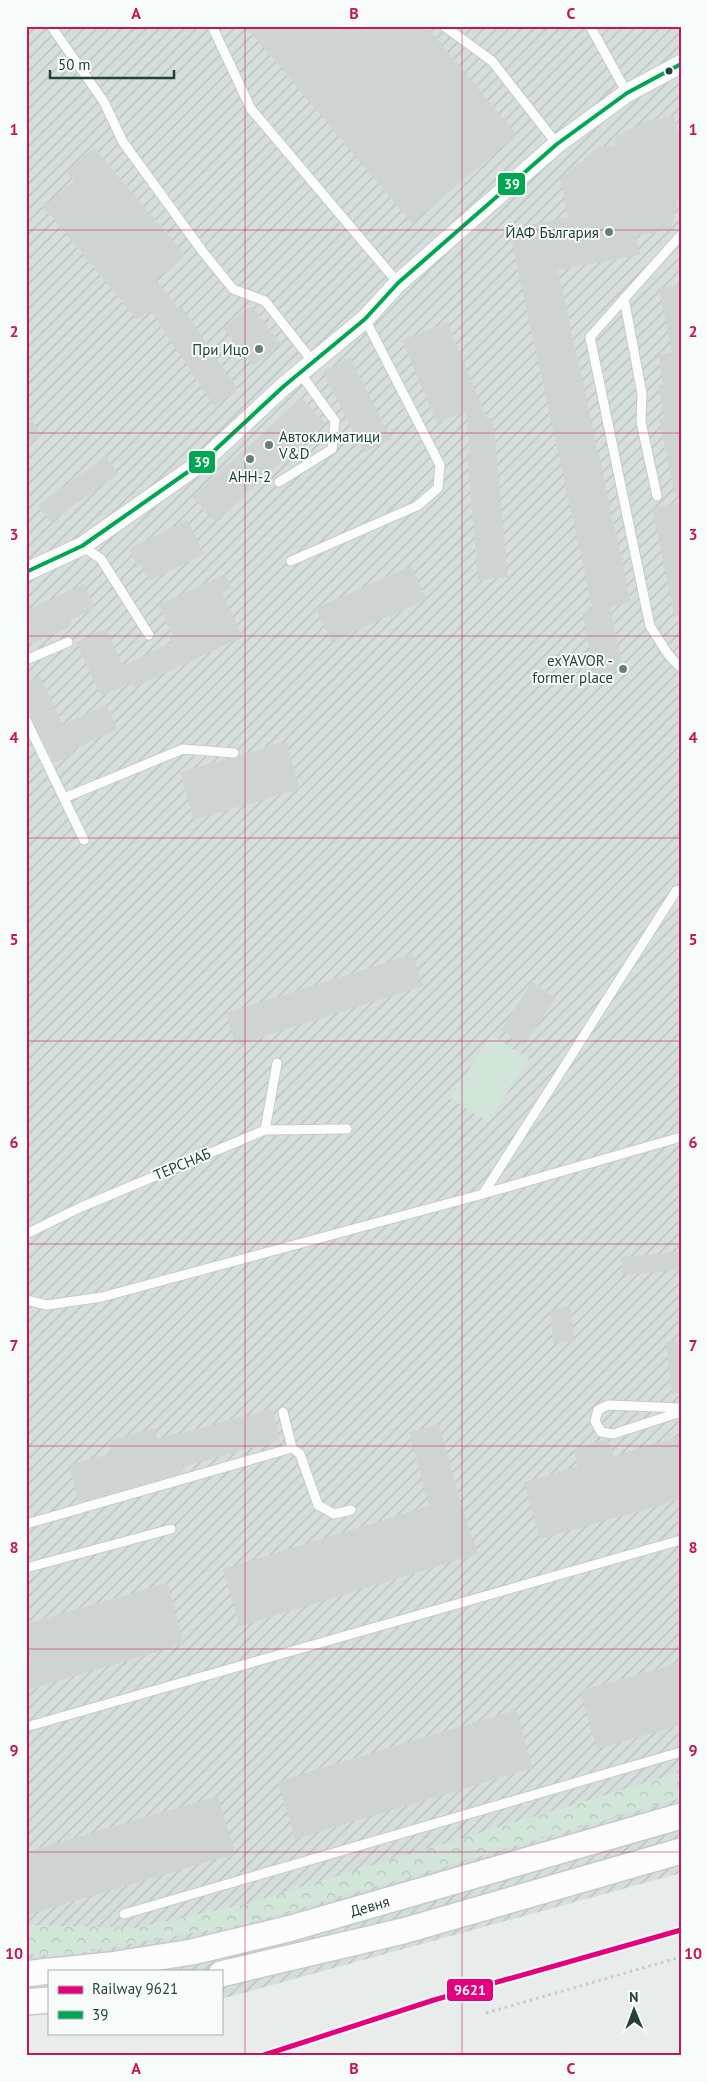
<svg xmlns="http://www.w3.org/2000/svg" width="707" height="2082" font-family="'PT Sans',sans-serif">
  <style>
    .industrial { fill: url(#industrial-furrows) }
    .grass { fill: #d1e6d8 }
    .forest { fill: url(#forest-crowns) }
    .building { fill: #cfd4d2 }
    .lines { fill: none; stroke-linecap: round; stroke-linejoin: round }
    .lane-casing { stroke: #c5cac8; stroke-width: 11 }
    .street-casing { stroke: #c5cac8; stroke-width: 20 }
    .secondary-casing { stroke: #c3cbc8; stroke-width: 28 }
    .path { stroke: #c3ccca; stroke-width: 3; stroke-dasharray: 2.5 4; stroke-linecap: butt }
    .lane { stroke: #fcfcfc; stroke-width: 9 }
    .street { stroke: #fcfcfc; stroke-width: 18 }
    .secondary { stroke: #fcfcfc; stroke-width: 25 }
    .bus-1-casing { stroke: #f7fbf9; stroke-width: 8 }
    .bus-1 { stroke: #00a651; stroke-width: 4 }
    .rail-1-casing { stroke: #f7fbf9; stroke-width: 9 }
    .rail-1 { stroke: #e5007d; stroke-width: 5 }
    .grid { fill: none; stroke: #c2185b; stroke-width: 1; stroke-opacity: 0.55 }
    .bus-dot { fill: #24423a; stroke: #f7fbf9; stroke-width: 2 }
    .poi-dot { fill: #697e78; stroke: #f7fbf9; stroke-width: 2 }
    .labels { text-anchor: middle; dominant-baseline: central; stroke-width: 4; stroke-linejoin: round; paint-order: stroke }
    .poi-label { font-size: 15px; fill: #24423a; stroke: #f7fbf9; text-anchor: end }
    .street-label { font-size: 15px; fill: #24423a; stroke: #f7fbf9 }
    .line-badge { stroke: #f7fbf9; stroke-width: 2 }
    .badge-label { font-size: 14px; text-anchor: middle; font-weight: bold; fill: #fff }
    .neatline { fill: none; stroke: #c2185b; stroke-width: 2 }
    .grid-label { font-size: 16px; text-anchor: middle; font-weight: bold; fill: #c2185b }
  </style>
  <defs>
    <pattern id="industrial-furrows" width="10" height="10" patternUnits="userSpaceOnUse" patternTransform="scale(1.25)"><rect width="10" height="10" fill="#d6dedb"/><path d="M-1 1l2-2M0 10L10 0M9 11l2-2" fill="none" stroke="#b8c0bd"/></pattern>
    <pattern id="forest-crowns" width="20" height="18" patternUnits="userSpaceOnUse" patternTransform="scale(1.25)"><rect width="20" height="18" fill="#d1e6d8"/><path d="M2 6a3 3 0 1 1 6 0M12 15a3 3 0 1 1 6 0" fill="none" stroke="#b3c6ba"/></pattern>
  </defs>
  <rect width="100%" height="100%" fill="#e8edeb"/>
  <path class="industrial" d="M 26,26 L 681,26 L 681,1873 L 221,1999 L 221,1971 L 49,1971 L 26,1980 Z"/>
  <path class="grass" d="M 492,1035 L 529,1059 L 488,1122 L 450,1098 Z"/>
  <path class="forest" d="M 681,1772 L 681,1798 L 249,1923 L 61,1956 L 26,1954 L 26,1925 L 136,1928 L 249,1903 Z"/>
  <path class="building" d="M 245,26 L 426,26 L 517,135 L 412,223 Z
    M 675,116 L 681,151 L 681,188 L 671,229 L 636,236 L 640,255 L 558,270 L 631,602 L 610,607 L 623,669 L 595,675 L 582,613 L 593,610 L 509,229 L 568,217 L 560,179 L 600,146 L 615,147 L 615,137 L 646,121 Z
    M 94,148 L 185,255 L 156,280 L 179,309 L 182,307 L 238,390 L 214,406 L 150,310 L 137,320 L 43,206 L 74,181 L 66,172 Z
    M 681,284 L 681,495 L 675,495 L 659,419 L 664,418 L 658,386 L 663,384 L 658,355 L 672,352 L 659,288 Z
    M 251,306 L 281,344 L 253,366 L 223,328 Z
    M 447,322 L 487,418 L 493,418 L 508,577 L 478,580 L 467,453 L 470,453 L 466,411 L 437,423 L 402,340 Z
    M 350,358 L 391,439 L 364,453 L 323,372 Z
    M 302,398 L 325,423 L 215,522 L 192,497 Z
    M 26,412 L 42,435 L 26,445 Z
    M 106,456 L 118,474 L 50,522 L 38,505 Z
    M 681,502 L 681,616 L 675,617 L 652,508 Z
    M 187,520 L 204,554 L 149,581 L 141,563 L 137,566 L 129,549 Z
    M 411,566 L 427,599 L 331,642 L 316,608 Z
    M 225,574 L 232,588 L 222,593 L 243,637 L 134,687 L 131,682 L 101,696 L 76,642 L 106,629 L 123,666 L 172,642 L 169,637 L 173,636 L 158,605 Z
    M 84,584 L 95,608 L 70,620 L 72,626 L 32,644 L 26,632 L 26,611 Z
    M 40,676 L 63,725 L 106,705 L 117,729 L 72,750 L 74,754 L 54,763 L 26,707 L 26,682 Z
    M 286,741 L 300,789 L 194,820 L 180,772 L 226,759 L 236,759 L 240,755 Z
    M 413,954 L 423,986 L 236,1045 L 226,1013 Z
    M 532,982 L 556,998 L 524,1045 L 501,1030 Z
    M 681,1252 L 681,1270 L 622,1275 L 621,1257 Z
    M 571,1307 L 574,1341 L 553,1343 L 550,1309 Z
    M 681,1340 L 681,1393 L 672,1393 L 666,1342 Z
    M 272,1409 L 280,1440 L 182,1467 L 183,1473 L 79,1502 L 69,1465 L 112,1453 L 109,1441 L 155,1428 L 157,1439 Z
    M 439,1424 L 459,1497 L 478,1554 L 240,1626 L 223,1569 L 429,1506 L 409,1432 Z
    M 681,1436 L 681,1499 L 540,1539 L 524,1482 L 578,1466 L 573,1449 L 607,1439 L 614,1456 Z
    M 167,1583 L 184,1644 L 26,1690 L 26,1624 Z
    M 681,1662 L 681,1725 L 597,1749 L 580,1691 Z
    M 516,1710 L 533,1768 L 295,1839 L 278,1781 Z
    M 218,1796 L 235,1854 L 26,1915 L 26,1852 Z"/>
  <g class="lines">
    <g class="lane-casing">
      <path id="lane" d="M 51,26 L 104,102 L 123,142 L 203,252 L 233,289 L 265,301 L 313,362
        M 212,26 L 251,109 L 398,283
        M 444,26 L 492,61 L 557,144
        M 590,26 L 627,93
        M 681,235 L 590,337 L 650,626 C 660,640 667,657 681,667
        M 624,298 L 642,394 L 641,422 L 657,496
        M 279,482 L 332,449 L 335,421 L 300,373
        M 82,546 L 101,559 L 149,635
        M 291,561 L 417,506 L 438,488 L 440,465 L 365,319
        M 26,660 L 68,642
        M 26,720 L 84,840
        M 64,798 L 183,749 L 234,753
        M 265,1130 L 277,1063
        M 483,1194 L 676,891 L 681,890
        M 26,1234 L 79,1208 L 265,1130 L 347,1129
        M 26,1300 L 47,1305 L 102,1297 L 483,1194 L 681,1137
        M 681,1408 L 608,1405 L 598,1410 L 595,1421 L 601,1432 L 613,1434 L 681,1412
        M 292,1448 L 300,1454 L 318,1505 L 334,1514 L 351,1510
        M 26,1524 L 292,1448 L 283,1412
        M 26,1568 L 171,1529
        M 26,1727 L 681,1540
        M 124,1914 L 681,1752"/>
    </g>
    <g class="street-casing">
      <path id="street" d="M 26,572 L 82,546 L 202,462 L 284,386 L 365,319 L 398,283 L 557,144 L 627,93 L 681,64"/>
    </g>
    <g class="secondary-casing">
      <g id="secondary">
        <path id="s1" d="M 52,1971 L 110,1965 L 192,1952 L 288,1929 L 681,1816"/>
        <path d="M 26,1974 L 49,1971"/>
        <path d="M 221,1974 L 403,1931 L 681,1851"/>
        <path d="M 26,2002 L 49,2000"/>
      </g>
    </g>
    <path class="path" d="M 486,2013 L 681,1957"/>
    <use href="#lane" class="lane"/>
    <use href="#street" class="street"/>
    <use href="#secondary" class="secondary"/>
    <g class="bus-1-casing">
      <path id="bus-1" d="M 26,572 L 82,546 L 202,462 L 284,386 L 365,319 L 398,283 L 557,144 L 627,93 L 681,64"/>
    </g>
    <use href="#bus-1" class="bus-1"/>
    <g class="rail-1-casing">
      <path id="rail-1" d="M 261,2056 L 434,2000 L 681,1930"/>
    </g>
    <use href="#rail-1" class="rail-1"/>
  </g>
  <path class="grid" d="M 245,26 L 245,2056M 462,26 L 462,2056M 26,230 L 681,230M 26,433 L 681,433M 26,636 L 681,636M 26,838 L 681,838M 26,1041 L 681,1041M 26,1244 L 681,1244M 26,1446 L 681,1446M 26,1649 L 681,1649M 26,1852 L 681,1852"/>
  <circle class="bus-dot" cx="669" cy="71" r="4.5"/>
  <g class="poi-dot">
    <circle cx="609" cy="232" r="5"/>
    <circle cx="259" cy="349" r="5"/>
    <circle cx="269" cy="445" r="5"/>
    <circle cx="250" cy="459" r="5"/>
    <circle cx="623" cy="669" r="5"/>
  </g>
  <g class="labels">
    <g class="poi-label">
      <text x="599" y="232">ЙАФ България</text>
      <text x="249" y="349">При Ицо</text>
      <text x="279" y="436" text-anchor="start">Автоклиматици<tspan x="279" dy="17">V&amp;D</tspan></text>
      <text x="250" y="476" text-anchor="middle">АНН-2</text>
      <text x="613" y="660">exYAVOR -<tspan x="613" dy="17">former place</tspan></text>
    </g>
    <g class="street-label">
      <text transform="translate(182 1164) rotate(-23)">ТЕРСНАБ</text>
      <text stroke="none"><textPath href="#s1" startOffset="325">Девня</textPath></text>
    </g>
  </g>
  <g class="line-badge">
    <rect x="497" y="172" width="29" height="24" rx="5" fill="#00a651"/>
    <rect x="188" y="450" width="28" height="24" rx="5" fill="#00a651"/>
    <rect x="446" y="1978" width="48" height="24" rx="5" fill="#e5007d"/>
  </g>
  <g class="badge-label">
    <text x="512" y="189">39</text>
    <text x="202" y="467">39</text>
    <text x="470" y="1995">9621</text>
  </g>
  <rect width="707" height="2082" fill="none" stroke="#f7fbf9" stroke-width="55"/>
  <rect x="48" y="1970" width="175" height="65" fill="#f7fbf9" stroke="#a3b1ad"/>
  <rect x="58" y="1986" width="25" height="8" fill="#e5007d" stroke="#a3b1ad"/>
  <text x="92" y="1994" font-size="15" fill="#24423a">Railway 9621</text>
  <rect x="58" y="2011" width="25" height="8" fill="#00a651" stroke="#a3b1ad"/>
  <text x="92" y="2020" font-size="15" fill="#24423a">39</text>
  <g transform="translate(634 2010) rotate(359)" stroke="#f7fbf9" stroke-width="4" paint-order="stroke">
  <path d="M0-4L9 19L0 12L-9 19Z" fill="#24423a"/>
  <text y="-8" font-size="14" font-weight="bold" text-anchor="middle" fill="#24423a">N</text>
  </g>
  <path d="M50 70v8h124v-8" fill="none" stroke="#24423a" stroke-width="2.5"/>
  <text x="58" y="70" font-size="15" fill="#24423a" stroke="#f7fbf9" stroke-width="4" paint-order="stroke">50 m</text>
  <rect x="28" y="28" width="652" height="2026" class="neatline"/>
  <g class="grid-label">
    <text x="136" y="19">A</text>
    <text x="354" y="19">B</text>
    <text x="571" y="19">C</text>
    <text x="14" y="135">1</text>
    <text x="693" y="135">1</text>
    <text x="14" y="337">2</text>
    <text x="693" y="337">2</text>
    <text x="14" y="540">3</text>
    <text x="693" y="540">3</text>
    <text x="14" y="743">4</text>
    <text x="693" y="743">4</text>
    <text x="14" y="945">5</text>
    <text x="693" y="945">5</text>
    <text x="14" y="1148">6</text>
    <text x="693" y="1148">6</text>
    <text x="14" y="1351">7</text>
    <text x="693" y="1351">7</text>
    <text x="14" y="1553">8</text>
    <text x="693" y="1553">8</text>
    <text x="14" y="1756">9</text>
    <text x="693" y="1756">9</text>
    <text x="14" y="1959">10</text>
    <text x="693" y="1959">10</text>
    <text x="136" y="2074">A</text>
    <text x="354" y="2074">B</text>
    <text x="571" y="2074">C</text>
  </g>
</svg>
